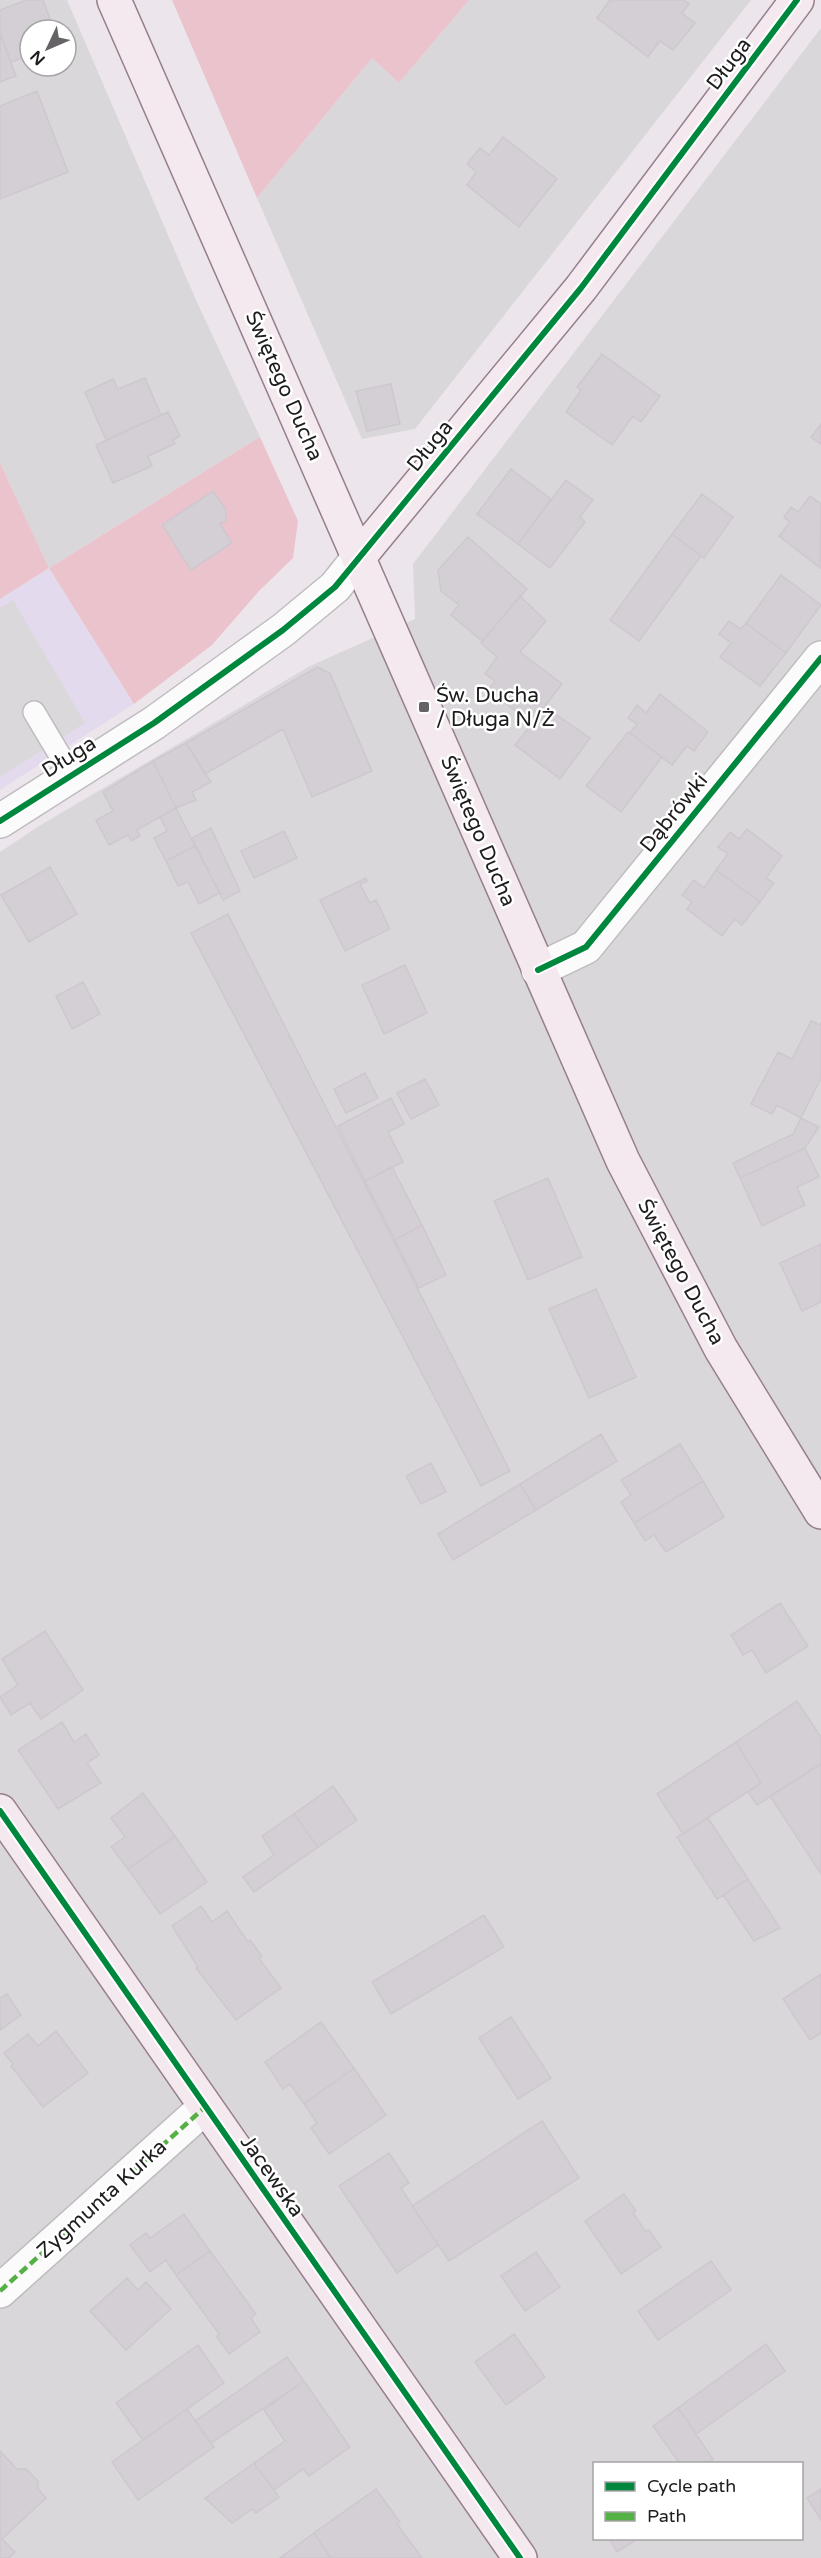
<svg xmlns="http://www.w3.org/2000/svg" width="821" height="2558" font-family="'Varela Round',sans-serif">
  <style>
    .residential { fill: #dad7db; fill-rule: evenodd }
    .commercial { fill: #e4daee }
    .grass { fill: #ebc3cc }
    .parking { fill: #dad8da }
    .building { fill: #d4cfd4; stroke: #cec7cf; stroke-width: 1.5 }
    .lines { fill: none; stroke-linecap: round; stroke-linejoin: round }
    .lane-casing { stroke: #bfbcbf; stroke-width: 24 }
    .street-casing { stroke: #bfbcbf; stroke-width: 36 }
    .secondary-casing { stroke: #967e8c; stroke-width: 36 }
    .lane { stroke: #fcfbfc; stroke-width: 21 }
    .street { stroke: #fcfbfc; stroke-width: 33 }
    .secondary { stroke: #f3e9ef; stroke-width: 33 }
    .quiet { stroke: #55b145; stroke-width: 4.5; stroke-dasharray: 9 4.5; stroke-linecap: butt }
    .cycleway-casing { stroke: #fff; stroke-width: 10 }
    .cycleway { stroke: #00873e; stroke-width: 6 }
    .poi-dot { fill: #656365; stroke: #fff; stroke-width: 2 }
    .labels { text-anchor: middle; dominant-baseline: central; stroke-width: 5; stroke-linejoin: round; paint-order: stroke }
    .street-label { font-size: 21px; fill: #1d1d1d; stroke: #fff }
    .poi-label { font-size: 21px; fill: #1d1d1d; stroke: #fff; text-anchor: start }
  </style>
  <rect width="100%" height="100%" fill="#ece6ec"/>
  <path class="residential" d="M 0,0 L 67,0 L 196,300 L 260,437 L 49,568 L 0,463 ZM 30,30 L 66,30 L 66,66 L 30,66 Z
    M 469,0 L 751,0 L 415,429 L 362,439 L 257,198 L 372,58 L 399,83 Z
    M 821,28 L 821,2558 L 0,2558 L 0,852 L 39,826 L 310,666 L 415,619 L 413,564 ZM 594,2464 L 802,2464 L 802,2538 L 594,2538 Z"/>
  <path class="commercial" d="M 49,568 L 134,704 L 0,790 L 0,599 Z"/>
  <path class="grass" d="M 172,0 L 469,0 L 399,83 L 372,58 L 257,198 Z
    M 260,437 L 298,521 L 293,558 L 259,591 L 212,645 L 134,704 L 49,568 L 0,599 L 0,463 L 49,568 Z"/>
  <path class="parking" d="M 13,600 L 85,723 L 0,777 L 0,608 Z"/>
  <path class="building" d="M 26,0 L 43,0 L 54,30 L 30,30 L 30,55 L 11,62 L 0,33 L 0,10 Z
    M 610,0 L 684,0 L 689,4 L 682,13 L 695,23 L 673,50 L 660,41 L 648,57 L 597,18 Z
    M 0,33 L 16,76 L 0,82 Z
    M 37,91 L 68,172 L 0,199 L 0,106 Z
    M 503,137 L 557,179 L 519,227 L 467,185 L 476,172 L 467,164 L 480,148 L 489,155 Z
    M 602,354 L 660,396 L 641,422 L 633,416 L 612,445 L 566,412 L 581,390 L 577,387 Z
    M 145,378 L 161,415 L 106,440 L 85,392 L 113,379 L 118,389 Z
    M 391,384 L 400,424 L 367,431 L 356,391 Z
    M 168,412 L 180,436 L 173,440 L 175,444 L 148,456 L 152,466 L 113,483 L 96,445 Z
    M 821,424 L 821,444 L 811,437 Z
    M 511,469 L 551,499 L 518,544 L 477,514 Z
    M 566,480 L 593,500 L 580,517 L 585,522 L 550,568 L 518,544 Z
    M 213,491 L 226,510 L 226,521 L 220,524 L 232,543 L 191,570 L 162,525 Z
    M 702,494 L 733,517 L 704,558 L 672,534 Z
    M 810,496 L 821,504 L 820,568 L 779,536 L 790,522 L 784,517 L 791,507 L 798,512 Z
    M 672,534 L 701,556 L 639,641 L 610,620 Z
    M 468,537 L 527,589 L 482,641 L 451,615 L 459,605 L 441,591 L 438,570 Z
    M 781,575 L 821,605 L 786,653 L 746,623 Z
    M 520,596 L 546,621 L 520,652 L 562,684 L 532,723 L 488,690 L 495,681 L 485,674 L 497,657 L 481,643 Z
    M 729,621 L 741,629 L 746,623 L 786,653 L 760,686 L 720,657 L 731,643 L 719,634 Z
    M 317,667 L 330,673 L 372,771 L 312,797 L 283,729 L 205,774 L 186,743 Z
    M 660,694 L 708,732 L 694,751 L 687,746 L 672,765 L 630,733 L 637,724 L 628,718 L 637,705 L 646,713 Z
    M 545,707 L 590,738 L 560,779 L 515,745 Z
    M 628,732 L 662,757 L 621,812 L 586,786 Z
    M 186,743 L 211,782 L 192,792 L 196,800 L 176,808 L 153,761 Z
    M 153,761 L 176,808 L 137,830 L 140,836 L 131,841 L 128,835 L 109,845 L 96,820 L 113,811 L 103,792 Z
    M 176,808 L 195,846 L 166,861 L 154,838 L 167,831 L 160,817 Z
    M 211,828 L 240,891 L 223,900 L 192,838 Z
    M 747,829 L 782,856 L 766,878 L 774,883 L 760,902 L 716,870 L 728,854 L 718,847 L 730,832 L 739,839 Z
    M 284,831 L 297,858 L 254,878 L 241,851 Z
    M 195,846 L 220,893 L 199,904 L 188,882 L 178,886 L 166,861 Z
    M 50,867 L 77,914 L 29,942 L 1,895 Z
    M 716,870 L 760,902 L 742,925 L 735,919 L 722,936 L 687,909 L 692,902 L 682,895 L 694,880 L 704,888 Z
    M 366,878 L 367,881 L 360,884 L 370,903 L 376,900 L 390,929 L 345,951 L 320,900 Z
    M 228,914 L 510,1471 L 481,1486 L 191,933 Z
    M 405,965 L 427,1013 L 384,1034 L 362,985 Z
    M 83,982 L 100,1014 L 72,1029 L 56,996 Z
    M 811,1021 L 820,1025 L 821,1022 L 821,1078 L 801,1118 L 777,1105 L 772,1114 L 751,1104 L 778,1052 L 792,1059 Z
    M 365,1073 L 378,1098 L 346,1113 L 334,1089 Z
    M 425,1079 L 439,1105 L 411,1119 L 397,1093 Z
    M 391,1098 L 404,1124 L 388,1132 L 403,1162 L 365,1181 L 338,1126 Z
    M 801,1118 L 819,1127 L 805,1148 L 740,1178 L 733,1163 L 793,1134 Z
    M 805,1148 L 819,1177 L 797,1187 L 805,1205 L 762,1226 L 740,1178 Z
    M 392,1167 L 422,1225 L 395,1240 L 365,1181 Z
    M 548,1178 L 582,1257 L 528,1280 L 494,1201 Z
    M 422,1225 L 446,1275 L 419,1288 L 395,1240 Z
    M 821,1244 L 821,1302 L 802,1311 L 780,1263 Z
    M 596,1289 L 636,1377 L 589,1398 L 549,1309 Z
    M 601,1434 L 617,1461 L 536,1510 L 520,1484 Z
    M 680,1444 L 703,1481 L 634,1523 L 621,1502 L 631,1495 L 621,1480 Z
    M 431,1463 L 446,1492 L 421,1504 L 406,1476 Z
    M 703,1481 L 724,1517 L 666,1552 L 654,1535 L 645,1541 L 634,1523 Z
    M 520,1484 L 536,1510 L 453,1560 L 438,1534 Z
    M 780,1603 L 808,1646 L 766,1673 L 752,1650 L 743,1655 L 731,1635 Z
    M 45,1631 L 83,1690 L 41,1719 L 30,1703 L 11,1715 L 0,1697 L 18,1685 L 2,1659 Z
    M 797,1701 L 821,1737 L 821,1764 L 757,1805 L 748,1792 L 761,1783 L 736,1742 Z
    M 62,1722 L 74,1742 L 86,1734 L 99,1755 L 87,1763 L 101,1783 L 58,1809 L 18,1750 Z
    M 736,1742 L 761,1783 L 683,1834 L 657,1794 Z
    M 821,1764 L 821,1874 L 770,1796 Z
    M 333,1786 L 357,1820 L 318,1847 L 294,1814 Z
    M 143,1793 L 175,1836 L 128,1869 L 111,1847 L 125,1837 L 111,1818 Z
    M 294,1814 L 318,1847 L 254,1892 L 243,1877 L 274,1855 L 262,1836 Z
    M 708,1818 L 748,1879 L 717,1899 L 677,1837 Z
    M 175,1836 L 207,1882 L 160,1914 L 128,1869 Z
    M 748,1879 L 780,1928 L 754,1941 L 723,1895 Z
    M 201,1906 L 212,1922 L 227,1911 L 248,1942 L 250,1940 L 262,1956 L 259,1958 L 281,1988 L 236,2020 L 196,1968 L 198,1967 L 172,1926 Z
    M 484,1915 L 504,1947 L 391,2014 L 372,1982 Z
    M 821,1974 L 821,2033 L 810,2040 L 783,1999 Z
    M 7,1994 L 21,2015 L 0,2030 L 0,1998 Z
    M 511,2017 L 551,2078 L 518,2099 L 479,2038 Z
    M 321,2022 L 354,2068 L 304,2104 L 290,2084 L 283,2089 L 265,2062 Z
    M 56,2031 L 88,2073 L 43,2107 L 11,2066 L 13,2064 L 4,2053 L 28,2034 L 38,2046 Z
    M 354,2068 L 386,2115 L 329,2154 L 311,2128 L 317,2123 L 304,2104 Z
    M 542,2121 L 579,2178 L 449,2261 L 412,2206 Z
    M 389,2153 L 409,2183 L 401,2188 L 438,2245 L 397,2273 L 339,2186 Z
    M 624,2194 L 636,2211 L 633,2213 L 646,2232 L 649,2230 L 661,2247 L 621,2274 L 585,2221 Z
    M 184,2214 L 210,2251 L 176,2275 L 166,2260 L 150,2272 L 130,2245 L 146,2233 L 150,2238 Z
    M 210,2251 L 256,2314 L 251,2318 L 260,2332 L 229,2354 L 217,2337 L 219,2334 L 176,2275 Z
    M 536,2252 L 560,2287 L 525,2311 L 501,2276 Z
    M 711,2261 L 731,2290 L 658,2340 L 638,2311 Z
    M 127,2278 L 138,2290 L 146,2282 L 171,2309 L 126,2350 L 90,2311 Z
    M 514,2334 L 545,2377 L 506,2405 L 475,2362 Z
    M 766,2344 L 785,2371 L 696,2434 L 678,2408 Z
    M 198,2345 L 224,2383 L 143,2440 L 116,2403 Z
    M 287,2357 L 304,2381 L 211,2443 L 195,2421 Z
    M 304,2381 L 350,2447 L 309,2476 L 303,2469 L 274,2490 L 254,2463 L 285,2441 L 264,2410 Z
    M 678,2408 L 713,2459 L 707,2464 L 680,2464 L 653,2426 Z
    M 187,2409 L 214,2447 L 138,2500 L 112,2462 Z
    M 0,2451 L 17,2469 L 26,2469 L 38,2481 L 38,2489 L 46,2498 L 2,2539 L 15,2552 L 9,2558 L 0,2558 Z
    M 254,2463 L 279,2497 L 256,2513 L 252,2509 L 232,2523 L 205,2498 Z
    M 376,2489 L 400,2522 L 397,2524 L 422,2558 L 331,2558 L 314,2533 Z
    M 821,2489 L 821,2520 L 807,2498 Z
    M 314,2533 L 331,2558 L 280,2558 Z
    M 609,2538 L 639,2538 L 617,2552 Z"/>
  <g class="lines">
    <g class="lane-casing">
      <path id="lane" d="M 34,712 L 71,774"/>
    </g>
    <g class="street-casing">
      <path id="street" d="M 0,821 L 154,723 L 283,630 L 335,587 L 359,557
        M 538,970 L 586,947 L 821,658
        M 0,2291 L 204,2108"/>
    </g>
    <g class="secondary-casing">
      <path id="secondary" d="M 114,0 L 623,1161 L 721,1349 L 821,1512
        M 359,557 L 581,288 L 797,0
        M 0,1811 L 520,2558"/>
    </g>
    <use href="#lane" class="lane"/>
    <use href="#street" class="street"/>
    <use href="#secondary" class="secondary"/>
    <path class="quiet" d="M 0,2291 L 204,2108"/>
    <g class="cycleway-casing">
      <path id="cycleway" d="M 0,821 L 154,723 L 283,630 L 335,587 L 581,288 L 797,0
        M 538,970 L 586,947 L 821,658
        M 0,1811 L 520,2558"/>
    </g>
    <use href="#cycleway" class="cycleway"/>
  </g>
  <rect class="poi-dot" x="418" y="701" width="12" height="12" rx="3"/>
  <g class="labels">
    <g class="street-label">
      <text transform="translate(729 64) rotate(-53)">Długa</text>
      <text transform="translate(284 386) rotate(66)">Świętego Ducha</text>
      <text transform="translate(430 446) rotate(-51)">Długa</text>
      <text transform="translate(69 757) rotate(-32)">Długa</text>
      <text transform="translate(674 813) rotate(-51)">Dąbrówki</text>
      <text transform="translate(478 831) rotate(67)">Świętego Ducha</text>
      <text transform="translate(681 1272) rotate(62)">Świętego Ducha</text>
      <text transform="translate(272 2176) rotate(55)">Jacewska</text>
      <text transform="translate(102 2199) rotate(-42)">Zygmunta Kurka</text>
    </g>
    <g class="poi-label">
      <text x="436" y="695">Św. Ducha<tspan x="436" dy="24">/ Długa N/Ż</tspan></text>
    </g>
  </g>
  <rect x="593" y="2462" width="210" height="78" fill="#ffffff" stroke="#a5a5a5" stroke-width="1.5"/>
  <rect x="605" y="2482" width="30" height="9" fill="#00873e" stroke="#a5a5a5" stroke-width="1.5"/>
  <text x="647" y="2492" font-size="18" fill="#1d1d1d">Cycle path</text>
  <rect x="605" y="2512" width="30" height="9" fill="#55b145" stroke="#a5a5a5" stroke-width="1.5"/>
  <text x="647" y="2522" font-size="18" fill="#1d1d1d">Path</text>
  <g transform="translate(48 48) rotate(226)"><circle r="28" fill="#ffffff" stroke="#a5a5a5" stroke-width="1.5"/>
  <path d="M0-4.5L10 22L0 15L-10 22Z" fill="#656365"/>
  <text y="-9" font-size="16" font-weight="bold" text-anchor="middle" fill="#1d1d1d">N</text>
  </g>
</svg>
